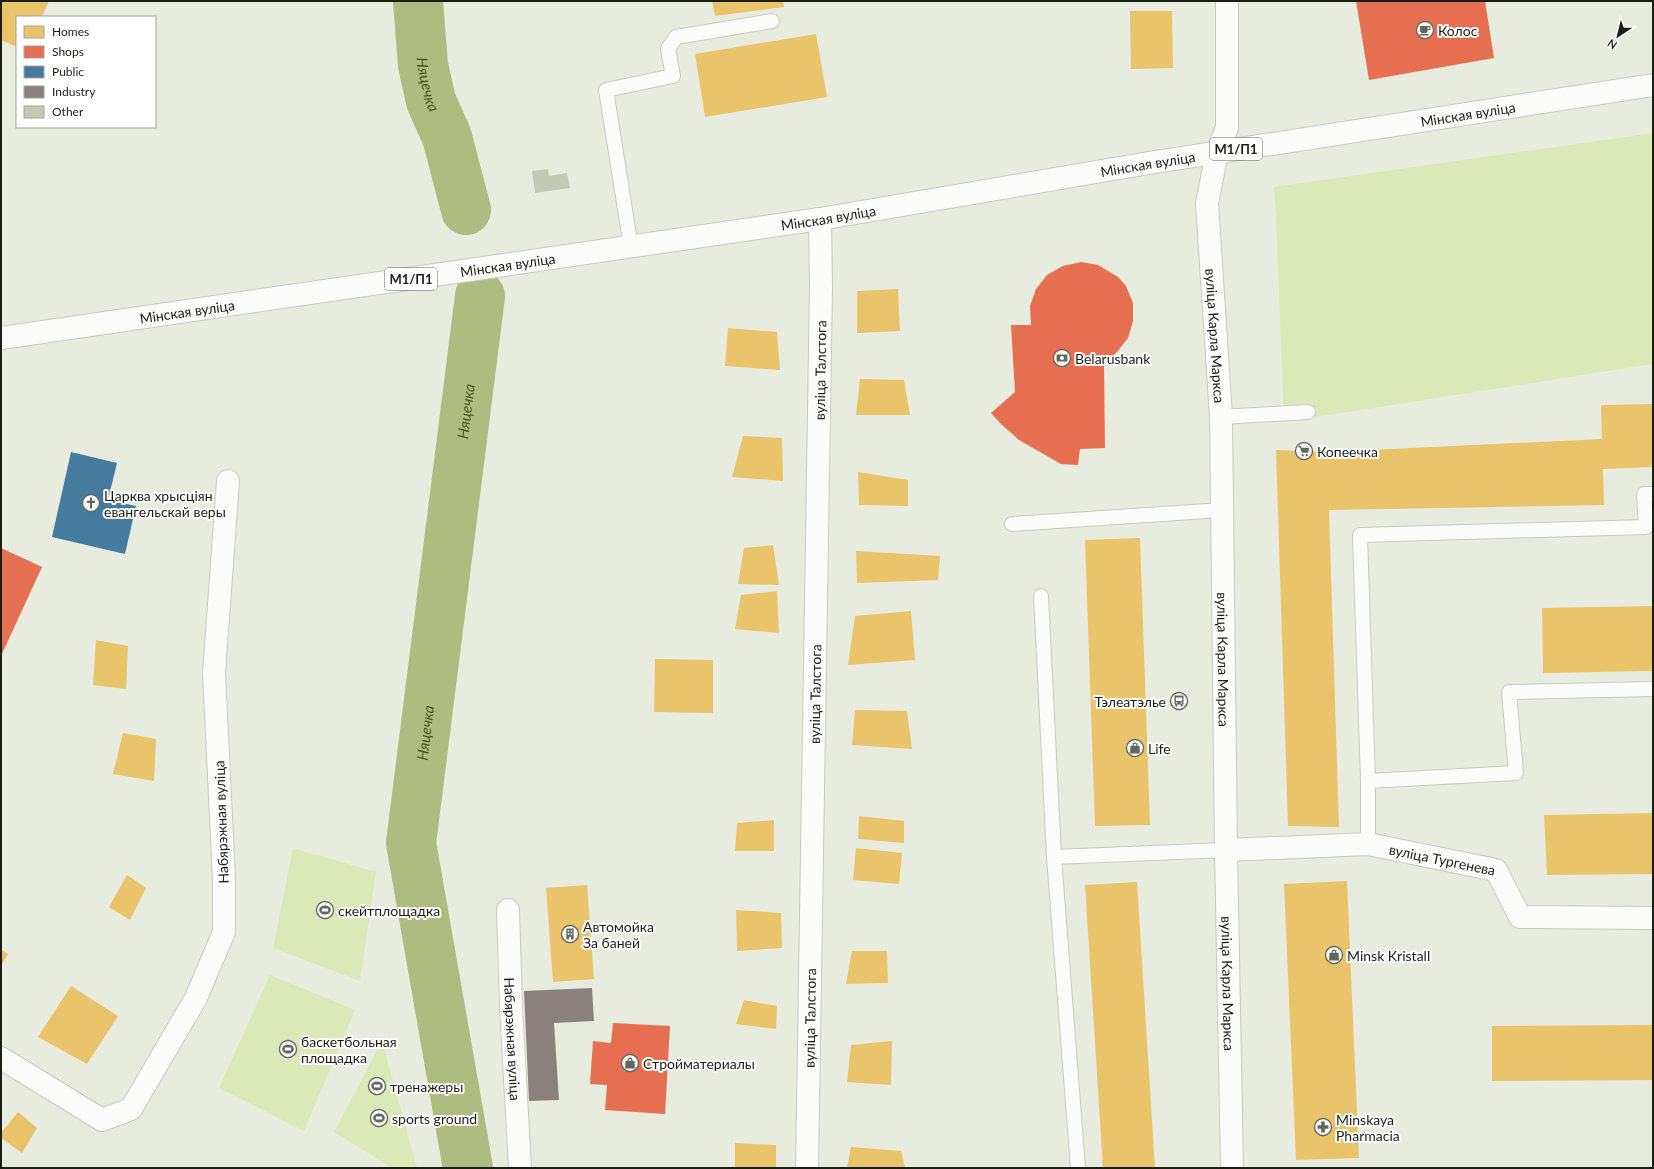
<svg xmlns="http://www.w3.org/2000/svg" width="1654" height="1169" font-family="Lato,sans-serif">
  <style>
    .green { fill: #dbe8b8 }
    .homes { fill: #e9c46a }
    .shops { fill: #e76f51 }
    .public { fill: #457b9d }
    .industry { fill: #8a817c }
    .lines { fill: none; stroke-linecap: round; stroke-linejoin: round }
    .river { stroke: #afbc80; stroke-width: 50 }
    .building { fill: #c4c9b4 }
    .service-casing { stroke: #c7cac0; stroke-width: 16 }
    .minor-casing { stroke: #c7cac0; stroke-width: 24 }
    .secondary-casing { stroke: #c7cac0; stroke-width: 24 }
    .primary-casing { stroke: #c7cac0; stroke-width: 24 }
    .service { stroke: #fcfcfa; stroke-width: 14 }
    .minor { stroke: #fcfcfa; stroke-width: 22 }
    .secondary { stroke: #fcfcfa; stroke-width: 22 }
    .primary { stroke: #fcfcfa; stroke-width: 22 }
    .labels { text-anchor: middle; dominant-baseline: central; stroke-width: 4; stroke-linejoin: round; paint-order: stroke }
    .shield { fill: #fff; stroke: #5f625b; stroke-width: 1 }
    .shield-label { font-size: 13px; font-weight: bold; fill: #1b1e15 }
    .poi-label { font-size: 14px; fill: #1b1e15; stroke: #fff; text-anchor: start }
    .street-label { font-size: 14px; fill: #1b1e15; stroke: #fff }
    .water-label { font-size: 15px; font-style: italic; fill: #48541a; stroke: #fff }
  </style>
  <rect width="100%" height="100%" fill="#e8ecdf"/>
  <path class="green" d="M 1653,133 L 1653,364 L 1284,422 L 1276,215 L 1274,187 Z
    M 293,848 L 376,872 L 360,981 L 273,948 Z
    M 270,975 L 355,1010 L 304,1131 L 219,1088 Z
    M 382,1041 L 417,1168 L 392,1168 L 334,1132 Z"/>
  <path class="homes" d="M 1,1 L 49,1 L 42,17 L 17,17 L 17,47 L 1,40 Z
    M 712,1 L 783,1 L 784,7 L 715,16 Z
    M 1130,11 L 1172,11 L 1173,68 L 1131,69 Z
    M 816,34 L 827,97 L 705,117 L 695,54 Z
    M 898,289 L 900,331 L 857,333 L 857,291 Z
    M 728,328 L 777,332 L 780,370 L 725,366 Z
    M 860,379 L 904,380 L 910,415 L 856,415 Z
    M 1653,404 L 1653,467 L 1603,469 L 1604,505 L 1329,510 L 1339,827 L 1288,826 L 1276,450 L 1328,452 L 1602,439 L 1601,405 Z
    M 743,436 L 782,438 L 783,481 L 732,477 Z
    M 858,472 L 908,480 L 908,506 L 859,505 Z
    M 1140,538 L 1150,825 L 1095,826 L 1085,540 Z
    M 773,545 L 779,585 L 738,584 L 744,548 Z
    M 856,551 L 940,556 L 938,580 L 857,583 Z
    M 777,591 L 779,633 L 735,629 L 741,595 Z
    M 1653,606 L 1653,671 L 1543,673 L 1542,608 Z
    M 911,611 L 915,660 L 848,665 L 855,616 Z
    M 96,640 L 128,646 L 126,689 L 93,685 Z
    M 655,659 L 713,660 L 713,713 L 654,712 Z
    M 855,710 L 907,711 L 912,749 L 852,745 Z
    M 123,733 L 156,739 L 154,781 L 113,774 Z
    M 1653,813 L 1653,874 L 1547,875 L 1544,815 Z
    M 859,816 L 904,821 L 904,843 L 858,839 Z
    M 774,820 L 774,851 L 735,851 L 737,823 Z
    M 856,848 L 902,853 L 899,884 L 853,880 Z
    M 127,875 L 146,888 L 130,920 L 109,907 Z
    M 1347,881 L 1359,1158 L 1296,1160 L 1284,884 Z
    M 1137,882 L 1155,1168 L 1103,1168 L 1085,885 Z
    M 587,885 L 594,979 L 553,982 L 546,888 Z
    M 736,910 L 781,913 L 782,948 L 737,951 Z
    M 1,949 L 8,954 L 1,966 Z
    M 852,951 L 887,951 L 888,983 L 846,984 Z
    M 71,986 L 118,1016 L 87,1064 L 38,1037 Z
    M 744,1000 L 777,1006 L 776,1029 L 736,1024 Z
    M 1653,1025 L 1653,1080 L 1492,1081 L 1492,1026 Z
    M 892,1041 L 891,1085 L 847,1082 L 851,1045 Z
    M 18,1112 L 37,1128 L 22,1153 L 1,1138 L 1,1133 Z
    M 735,1143 L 776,1145 L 776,1168 L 735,1168 Z
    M 851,1147 L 901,1151 L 905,1168 L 847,1168 Z"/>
  <path class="shops" d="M 1356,1 L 1485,1 L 1494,58 L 1369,80 Z
    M 1081,262 L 1098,265 L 1118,277 L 1126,286 L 1133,303 L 1133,321 L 1128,338 L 1117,352 L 1104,364 L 1105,448 L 1080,449 L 1078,465 L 1061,464 L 1019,440 L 1001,424 L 991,413 L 1015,392 L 1011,325 L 1031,325 L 1030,306 L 1036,289 L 1047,275 L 1063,266 Z
    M 1,548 L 42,567 L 1,656 Z
    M 613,1023 L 670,1026 L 665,1114 L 605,1110 L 607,1085 L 590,1084 L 593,1041 L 611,1043 Z"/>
  <path class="public" d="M 71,452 L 117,463 L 108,500 L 136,506 L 125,554 L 52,537 Z"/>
  <path class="industry" d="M 592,988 L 594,1021 L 554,1023 L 559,1100 L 529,1101 L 524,991 Z"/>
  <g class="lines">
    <g class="river">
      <path id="s1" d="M 418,1 L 423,65 L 431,101 L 447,137 L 466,210"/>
      <path id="s2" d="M 468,1168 L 411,843 L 480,296"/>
    </g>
  </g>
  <path class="building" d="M 548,169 L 549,176 L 567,173 L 570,188 L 535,193 L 532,171 Z"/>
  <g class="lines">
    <g class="service-casing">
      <path id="service" d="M 631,247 L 606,90 L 673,76 L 668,49 L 676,37 L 772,21
        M 1221,417 L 1308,412
        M 1012,524 L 1222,510
        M 1041,596 L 1054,857
        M 1368,781 L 1516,773 L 1509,692 L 1653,689
        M 1368,844 L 1368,781 L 1360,535 L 1646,527 L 1644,494 L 1653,494
        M 1078,1168 L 1054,857 L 1226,850"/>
    </g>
    <g class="minor-casing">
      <g id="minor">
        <path d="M 1217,153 L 1227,128 L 1227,1"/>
        <path id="s3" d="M 1226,850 L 1368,844 L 1496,870 L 1520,917 L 1653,918"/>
        <path id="s4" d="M 508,910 L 511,1006 L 520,1168"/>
        <path d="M 1,1058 L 102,1120 L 131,1109 L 196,998 L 224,932 L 224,879 L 214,673 L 228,481"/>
        <path id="s5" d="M 807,1168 L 821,286 L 820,219"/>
      </g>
    </g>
    <g class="secondary-casing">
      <g id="secondary">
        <path id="s6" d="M 1217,153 L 1207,203 L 1221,417 L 1226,850 L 1232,1168"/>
      </g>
    </g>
    <g class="primary-casing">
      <g id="primary">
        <path id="s7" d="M 1,338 L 820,219 L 1149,163 L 1653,85"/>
      </g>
    </g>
    <use href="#service" class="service"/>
    <use href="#minor" class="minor"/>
    <use href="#secondary" class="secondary"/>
    <use href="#primary" class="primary"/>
  </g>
  <defs>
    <g id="cafe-ring" transform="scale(0.9)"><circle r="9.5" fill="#fff" stroke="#63665c" stroke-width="1.5"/><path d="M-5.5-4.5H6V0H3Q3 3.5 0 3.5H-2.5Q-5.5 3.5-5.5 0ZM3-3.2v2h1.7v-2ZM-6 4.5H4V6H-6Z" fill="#63665c"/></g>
    <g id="bank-ring" transform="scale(0.9)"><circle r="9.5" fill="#fff" stroke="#63665c" stroke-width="1.5"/><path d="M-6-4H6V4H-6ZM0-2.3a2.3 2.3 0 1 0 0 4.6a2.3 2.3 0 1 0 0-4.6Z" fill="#63665c"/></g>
    <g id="supermarket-ring" transform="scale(0.9)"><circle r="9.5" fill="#fff" stroke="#63665c" stroke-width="1.5"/><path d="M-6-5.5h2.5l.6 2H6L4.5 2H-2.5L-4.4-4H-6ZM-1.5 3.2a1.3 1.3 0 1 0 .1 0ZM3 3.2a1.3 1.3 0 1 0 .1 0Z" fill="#63665c"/></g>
    <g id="church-ring" transform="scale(0.9)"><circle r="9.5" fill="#fff" stroke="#63665c" stroke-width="1.5"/><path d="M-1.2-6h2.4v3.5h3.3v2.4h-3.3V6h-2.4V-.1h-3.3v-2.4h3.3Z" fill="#63665c"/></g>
    <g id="bus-ring" transform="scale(0.9)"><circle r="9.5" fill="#fff" stroke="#63665c" stroke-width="1.5"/><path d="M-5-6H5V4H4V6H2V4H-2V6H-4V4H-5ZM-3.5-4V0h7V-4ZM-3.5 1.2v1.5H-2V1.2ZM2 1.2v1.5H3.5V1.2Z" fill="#63665c"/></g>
    <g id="shop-ring" transform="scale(0.9)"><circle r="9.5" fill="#fff" stroke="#63665c" stroke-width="1.5"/><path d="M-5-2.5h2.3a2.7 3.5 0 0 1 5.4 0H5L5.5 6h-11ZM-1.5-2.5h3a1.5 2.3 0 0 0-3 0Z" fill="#63665c"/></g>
    <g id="stadium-ring" transform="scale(0.9)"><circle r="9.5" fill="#fff" stroke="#63665c" stroke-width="1.5"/><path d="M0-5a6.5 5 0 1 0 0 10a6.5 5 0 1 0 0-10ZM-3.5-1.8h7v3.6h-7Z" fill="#63665c"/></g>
    <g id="building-ring" transform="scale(0.9)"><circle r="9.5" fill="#fff" stroke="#63665c" stroke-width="1.5"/><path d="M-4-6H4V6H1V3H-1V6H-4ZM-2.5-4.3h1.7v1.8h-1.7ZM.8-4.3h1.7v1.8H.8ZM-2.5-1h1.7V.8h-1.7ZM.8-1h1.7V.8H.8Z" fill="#63665c"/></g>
    <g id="pharmacy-ring" transform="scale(0.9)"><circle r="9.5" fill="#fff" stroke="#63665c" stroke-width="1.5"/><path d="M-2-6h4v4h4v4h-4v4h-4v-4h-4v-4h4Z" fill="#63665c"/></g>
  </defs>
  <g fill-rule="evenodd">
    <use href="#cafe-ring" x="1425" y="30"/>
    <use href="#bank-ring" x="1062" y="358"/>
    <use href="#supermarket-ring" x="1304" y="451"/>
    <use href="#church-ring" x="91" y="503"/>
    <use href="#bus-ring" x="1179" y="701"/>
    <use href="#shop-ring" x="1135" y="748"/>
    <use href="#stadium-ring" x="325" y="910"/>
    <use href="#building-ring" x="570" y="934"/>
    <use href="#shop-ring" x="1334" y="955"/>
    <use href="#stadium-ring" x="288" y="1049"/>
    <use href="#shop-ring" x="630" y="1063"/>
    <use href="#stadium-ring" x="377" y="1086"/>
    <use href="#stadium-ring" x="379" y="1118"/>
    <use href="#pharmacy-ring" x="1323" y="1127"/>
  </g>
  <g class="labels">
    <g class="shield">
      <rect x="1210" y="138" width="52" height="22" rx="3"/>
      <rect x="385" y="268" width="52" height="22" rx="3"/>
    </g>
    <g class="shield-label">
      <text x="1236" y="149">М1/П1</text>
      <text x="411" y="279">М1/П1</text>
    </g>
    <g class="poi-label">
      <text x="1438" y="30">Колос</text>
      <text x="1075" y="358">Belarusbank</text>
      <text x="1317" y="451">Копеечка</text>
      <text x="104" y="495">Царква хрысціян<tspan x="104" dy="16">евангельскай веры</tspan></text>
      <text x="1166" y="701" text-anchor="end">Тэлеатэлье</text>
      <text x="1148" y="748">Life</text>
      <text x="338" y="910">скейтплощадка</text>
      <text x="583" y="926">Автомойка<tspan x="583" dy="16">За баней</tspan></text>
      <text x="1347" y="955">Minsk Kristall</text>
      <text x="301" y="1041">баскетбольная<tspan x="301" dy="16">площадка</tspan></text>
      <text x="643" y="1063">Стройматериалы</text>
      <text x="390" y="1086">тренажеры</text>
      <text x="392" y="1118">sports ground</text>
      <text x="1336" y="1119">Minskaya<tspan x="1336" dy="16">Pharmacia</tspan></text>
    </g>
    <g class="street-label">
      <text stroke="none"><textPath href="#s7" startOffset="1484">Мінская вуліца</textPath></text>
      <text stroke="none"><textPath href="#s7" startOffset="1160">Мінская вуліца</textPath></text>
      <text stroke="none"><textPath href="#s7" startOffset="836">Мінская вуліца</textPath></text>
      <text stroke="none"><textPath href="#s7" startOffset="512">Мінская вуліца</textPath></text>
      <text stroke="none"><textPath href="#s7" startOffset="188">Мінская вуліца</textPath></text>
      <text stroke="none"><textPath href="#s6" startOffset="184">вуліца Карла Маркса</textPath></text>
      <text stroke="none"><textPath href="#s5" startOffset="798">вуліца Талстога</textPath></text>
      <text stroke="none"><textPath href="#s6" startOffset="508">вуліца Карла Маркса</textPath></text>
      <text stroke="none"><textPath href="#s5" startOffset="474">вуліца Талстога</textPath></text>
      <text transform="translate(221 822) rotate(-92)">Набярэжная вуліца</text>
      <text stroke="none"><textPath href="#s3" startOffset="218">вуліца Тургенева</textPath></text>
      <text stroke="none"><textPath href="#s6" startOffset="832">вуліца Карла Маркса</textPath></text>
      <text stroke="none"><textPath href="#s5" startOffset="150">вуліца Талстога</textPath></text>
      <text stroke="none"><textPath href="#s4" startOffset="129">Набярэжная вуліца</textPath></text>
    </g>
    <g class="water-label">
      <text stroke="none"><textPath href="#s1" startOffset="84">Няцечка</textPath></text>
      <text stroke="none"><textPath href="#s2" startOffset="765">Няцечка</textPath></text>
      <text stroke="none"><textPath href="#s2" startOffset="441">Няцечка</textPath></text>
    </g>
  </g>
  <rect width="1654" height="1169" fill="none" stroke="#1b1e15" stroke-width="4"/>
  <rect x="16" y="16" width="140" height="112" fill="#ffffff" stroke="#a4a5a1"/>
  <rect x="24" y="26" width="20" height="12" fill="#e9c46a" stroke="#a4a5a1"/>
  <text x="52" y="36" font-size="12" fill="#1b1e15">Homes</text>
  <rect x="24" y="46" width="20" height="12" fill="#e76f51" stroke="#a4a5a1"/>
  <text x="52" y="56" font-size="12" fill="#1b1e15">Shops</text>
  <rect x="24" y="66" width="20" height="12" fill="#457b9d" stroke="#a4a5a1"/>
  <text x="52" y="76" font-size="12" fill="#1b1e15">Public</text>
  <rect x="24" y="86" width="20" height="12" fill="#8a817c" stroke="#a4a5a1"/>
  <text x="52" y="96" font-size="12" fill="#1b1e15">Industry</text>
  <rect x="24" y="106" width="20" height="12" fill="#c4c9b4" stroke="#a4a5a1"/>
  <text x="52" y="116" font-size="12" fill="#1b1e15">Other</text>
  <g transform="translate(1618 36) rotate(215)" stroke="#ffffff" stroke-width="3" paint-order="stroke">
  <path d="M0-3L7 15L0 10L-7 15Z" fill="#1b1e15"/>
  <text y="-6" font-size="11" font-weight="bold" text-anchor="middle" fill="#1b1e15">N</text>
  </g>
</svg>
